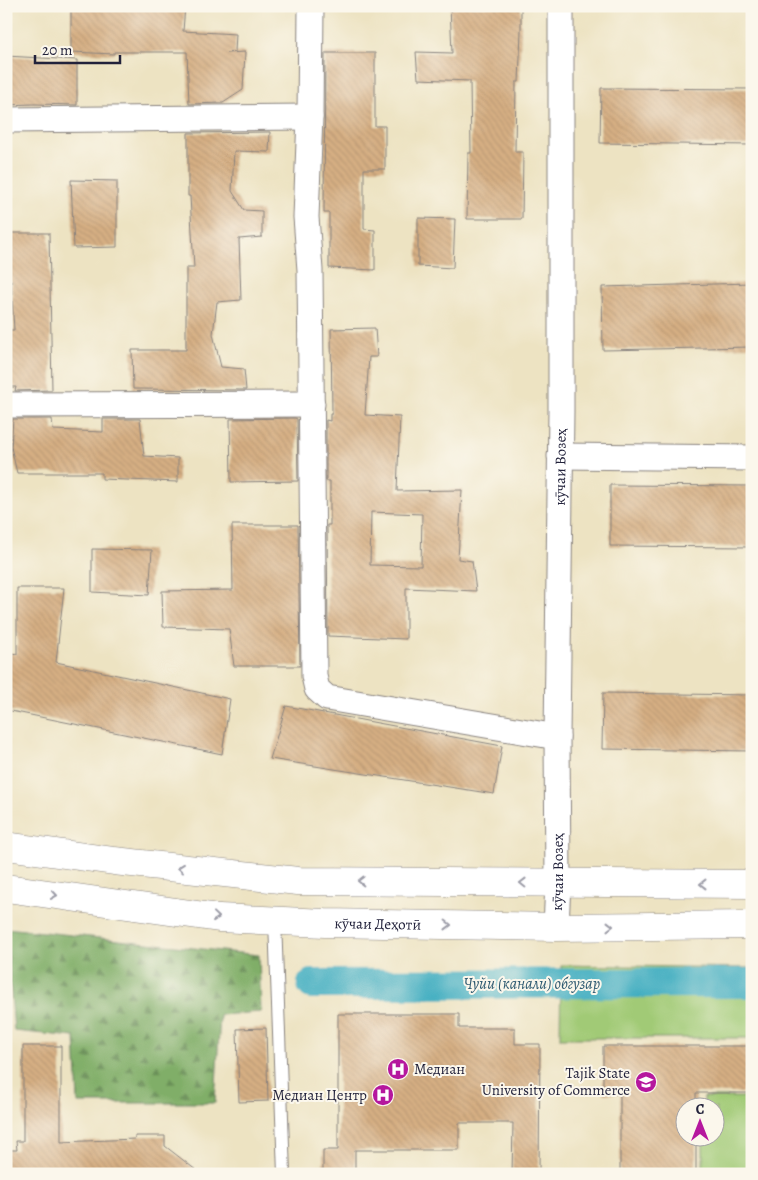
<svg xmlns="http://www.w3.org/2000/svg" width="758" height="1180" font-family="Alegreya,serif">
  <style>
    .green { fill: #a1ca76; stroke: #627658 }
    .forest { fill: url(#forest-firs); stroke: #516851 }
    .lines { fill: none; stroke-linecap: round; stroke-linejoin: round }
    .canal { stroke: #43aec1; stroke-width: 30 }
    .building { fill: url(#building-back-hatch); fill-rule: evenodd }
    .lane-casing { stroke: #88827e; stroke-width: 14 }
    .street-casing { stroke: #88827e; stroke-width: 27 }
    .secondary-casing { stroke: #88827e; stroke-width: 29 }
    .lane { stroke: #fff; stroke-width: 12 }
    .street { stroke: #fff; stroke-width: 25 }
    .secondary { stroke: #fff; stroke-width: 28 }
    .oneway { stroke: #9c9ca7 }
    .labels { text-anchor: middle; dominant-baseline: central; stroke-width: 4; stroke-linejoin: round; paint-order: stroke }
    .street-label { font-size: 15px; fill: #22223b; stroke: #fbf7ec }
    .poi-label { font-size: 15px; fill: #22223b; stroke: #fbf7ec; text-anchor: end }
    .water-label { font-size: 16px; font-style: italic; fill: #2f5a71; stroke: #fbf7ec }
  </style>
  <defs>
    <pattern id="forest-firs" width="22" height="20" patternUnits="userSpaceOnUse" patternTransform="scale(1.25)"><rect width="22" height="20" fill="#80ae67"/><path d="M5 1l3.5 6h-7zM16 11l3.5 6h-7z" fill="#688d56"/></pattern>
    <pattern id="building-back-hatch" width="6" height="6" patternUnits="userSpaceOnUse" patternTransform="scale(1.25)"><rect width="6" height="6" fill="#d6af83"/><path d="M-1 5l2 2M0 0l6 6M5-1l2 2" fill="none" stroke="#b79672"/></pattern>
  </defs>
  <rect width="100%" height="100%" fill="#fbf7ec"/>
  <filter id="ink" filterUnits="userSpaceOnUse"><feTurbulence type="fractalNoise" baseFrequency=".02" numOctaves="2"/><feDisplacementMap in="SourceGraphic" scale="10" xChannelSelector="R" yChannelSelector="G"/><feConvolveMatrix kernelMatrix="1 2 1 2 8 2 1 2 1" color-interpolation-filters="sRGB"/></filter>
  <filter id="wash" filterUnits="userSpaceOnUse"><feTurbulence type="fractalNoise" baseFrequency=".0096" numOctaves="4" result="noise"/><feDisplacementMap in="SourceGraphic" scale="20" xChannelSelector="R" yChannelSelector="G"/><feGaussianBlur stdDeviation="1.12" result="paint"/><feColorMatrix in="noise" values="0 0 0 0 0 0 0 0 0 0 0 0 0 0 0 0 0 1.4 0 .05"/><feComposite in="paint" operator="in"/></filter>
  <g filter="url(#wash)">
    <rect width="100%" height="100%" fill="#ede3c2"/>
    <path class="green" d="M 561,965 L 752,968 L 752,1038 L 560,1038 Z
      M 704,1097 L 752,1097 L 752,1174 L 703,1174 L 703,1138 L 716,1138 L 716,1108 L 704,1107 Z"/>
    <path class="forest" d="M 6,928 L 259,955 L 261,1012 L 220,1015 L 215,1103 L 78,1103 L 75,1037 L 14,1031 Z"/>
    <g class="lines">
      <path class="canal" d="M 312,984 L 752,983"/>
    </g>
    <g id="blocks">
      <path class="building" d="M 71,6 L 185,6 L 183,31 L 236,34 L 235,52 L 226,53 L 245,52 L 243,90 L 223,103 L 189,104 L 187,52 L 114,52 L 114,54 L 71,52 Z
        M 450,6 L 521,6 L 521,31 L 519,82 L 516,82 L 515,152 L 523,152 L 522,219 L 467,219 L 468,153 L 471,153 L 470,81 L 418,79 L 416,52 L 452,53 Z
        M 325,53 L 375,53 L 375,126 L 385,126 L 385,169 L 364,169 L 364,229 L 375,230 L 375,270 L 329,268 L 329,213 L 324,213 Z
        M 6,56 L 77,60 L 77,105 L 34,104 L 6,105 Z
        M 601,88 L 752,89 L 752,145 L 600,143 Z
        M 270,132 L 269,152 L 234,151 L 232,191 L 244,210 L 262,211 L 262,237 L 239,239 L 241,300 L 217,302 L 213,334 L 221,367 L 244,369 L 246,390 L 133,389 L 132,350 L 186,350 L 186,268 L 194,268 L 190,196 L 188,196 L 188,133 Z
        M 71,180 L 117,181 L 117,247 L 74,248 Z
        M 418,218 L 455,219 L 453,268 L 418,266 Z
        M 6,233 L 49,233 L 52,390 L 15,391 L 16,387 L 6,387 L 6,330 L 14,330 L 11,281 L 6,281 Z
        M 752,283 L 752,347 L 603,350 L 602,287 Z
        M 375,328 L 377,357 L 369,357 L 365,415 L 400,417 L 397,491 L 462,490 L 458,559 L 472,561 L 476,591 L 406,588 L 406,639 L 328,636 L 327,525 L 330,525 L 330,481 L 326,481 L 326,420 L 330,421 L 330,414 L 332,414 L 331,329 ZM 371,512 L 422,514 L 421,566 L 370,565 Z
        M 295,418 L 297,419 L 298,481 L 231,482 L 230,419 Z
        M 13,419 L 52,419 L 53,430 L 103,432 L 103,419 L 140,419 L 144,456 L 178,458 L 178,482 L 102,479 L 102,473 L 17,473 L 11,447 Z
        M 610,485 L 752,486 L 752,547 L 610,546 Z
        M 232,525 L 298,525 L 300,666 L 234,666 L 229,629 L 163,627 L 162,591 L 233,590 Z
        M 92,549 L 152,550 L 149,595 L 92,592 Z
        M 17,588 L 64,588 L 56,662 L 230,699 L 222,754 L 6,710 L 6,652 L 17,654 Z
        M 603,693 L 752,695 L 752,751 L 602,749 Z
        M 286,706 L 502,746 L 494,794 L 270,759 Z
        M 338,1014 L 459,1014 L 459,1028 L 515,1028 L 515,1044 L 540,1044 L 539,1174 L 512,1174 L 513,1123 L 459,1123 L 459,1150 L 355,1150 L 355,1174 L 323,1174 L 323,1150 L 338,1150 Z
        M 266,1028 L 268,1101 L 239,1102 L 237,1029 Z
        M 23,1046 L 61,1046 L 61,1142 L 135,1139 L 135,1136 L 165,1136 L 165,1146 L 201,1174 L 6,1174 L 6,1150 L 17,1150 L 16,1141 L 23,1141 Z
        M 603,1046 L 752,1046 L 752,1093 L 696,1093 L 696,1108 L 686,1108 L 686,1138 L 696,1138 L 696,1174 L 620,1174 L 620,1094 L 603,1094 Z"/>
    </g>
  </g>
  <g filter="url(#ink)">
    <use href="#blocks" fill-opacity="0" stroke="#88827e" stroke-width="1"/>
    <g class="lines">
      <g class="lane-casing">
        <path id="lane" d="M 275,920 L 284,1174"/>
      </g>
      <g class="street-casing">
        <g id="street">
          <path d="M 311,6 L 310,117 L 306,217 L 310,270 L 314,676 L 317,689 L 327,698 L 557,737"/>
          <path d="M 6,120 L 310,117"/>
          <path d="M 6,405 L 312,404"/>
          <path d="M 560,456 L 752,458"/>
          <path id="s1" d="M 556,927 L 558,883 L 557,737 L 561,411 L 561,6"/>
        </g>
      </g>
      <g class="secondary-casing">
        <g id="secondary">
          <path d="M 6,846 L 114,861 L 298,881 L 752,884"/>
          <path id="s2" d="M 6,888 L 219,918 L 325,923 L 556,927 L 752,925"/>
        </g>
      </g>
      <use href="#lane" class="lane"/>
      <use href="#street" class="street"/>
      <use href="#secondary" class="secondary"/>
    </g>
    <defs><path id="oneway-chevron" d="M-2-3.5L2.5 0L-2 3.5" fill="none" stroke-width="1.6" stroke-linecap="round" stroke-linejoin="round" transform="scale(1.25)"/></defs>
    <g class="oneway">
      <use href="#oneway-chevron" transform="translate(181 868) rotate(-174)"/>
      <use href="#oneway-chevron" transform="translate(361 881) rotate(-179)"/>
      <use href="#oneway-chevron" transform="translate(523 883) rotate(-179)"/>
      <use href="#oneway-chevron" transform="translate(703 884) rotate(-180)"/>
      <use href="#oneway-chevron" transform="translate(54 895) rotate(8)"/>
      <use href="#oneway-chevron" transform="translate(216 917) rotate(6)"/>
      <use href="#oneway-chevron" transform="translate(448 925) rotate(1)"/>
      <use href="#oneway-chevron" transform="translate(610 926)"/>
    </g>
  </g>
  <defs>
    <g id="hospital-disc" transform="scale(1.125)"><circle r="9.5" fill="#b5179e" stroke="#fbf7ec"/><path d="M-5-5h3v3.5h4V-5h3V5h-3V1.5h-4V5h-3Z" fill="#fff"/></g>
    <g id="university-disc" transform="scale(1.125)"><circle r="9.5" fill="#b5179e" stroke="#fbf7ec"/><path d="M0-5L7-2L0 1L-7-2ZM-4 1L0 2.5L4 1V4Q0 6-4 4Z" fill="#fff"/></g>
  </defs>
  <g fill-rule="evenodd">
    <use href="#hospital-disc" x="398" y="1069"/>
    <use href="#university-disc" x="646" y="1082"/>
    <use href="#hospital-disc" x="383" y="1095"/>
  </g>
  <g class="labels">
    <g class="street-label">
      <text stroke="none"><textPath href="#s1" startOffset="460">кӯчаи Возеҳ</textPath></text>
      <text stroke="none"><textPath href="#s1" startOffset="55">кӯчаи Возеҳ</textPath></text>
      <text stroke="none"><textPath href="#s2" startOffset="374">кӯчаи Деҳотӣ</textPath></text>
    </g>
    <g class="poi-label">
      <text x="414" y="1069" text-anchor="start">Медиан</text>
      <text x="630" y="1073">Tajik State<tspan x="630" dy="17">University of Commerce</tspan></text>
      <text x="367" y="1095">Медиан Центр</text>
    </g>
    <g class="water-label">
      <text x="532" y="984">Чуйи (канали) обгузар</text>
    </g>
  </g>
  <rect width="758" height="1180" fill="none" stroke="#fbf7ec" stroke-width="25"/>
  <g transform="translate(700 1122)"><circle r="24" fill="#fbf7ec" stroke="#a4a2a5"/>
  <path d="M0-4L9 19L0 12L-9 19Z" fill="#b5179e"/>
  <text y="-8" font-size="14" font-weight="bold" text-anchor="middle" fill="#22223b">С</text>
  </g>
  <path d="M35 55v8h85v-8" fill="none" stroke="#22223b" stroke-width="2.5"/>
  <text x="42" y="55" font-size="15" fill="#22223b" stroke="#fbf7ec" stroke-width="4" paint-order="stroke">20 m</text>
</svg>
